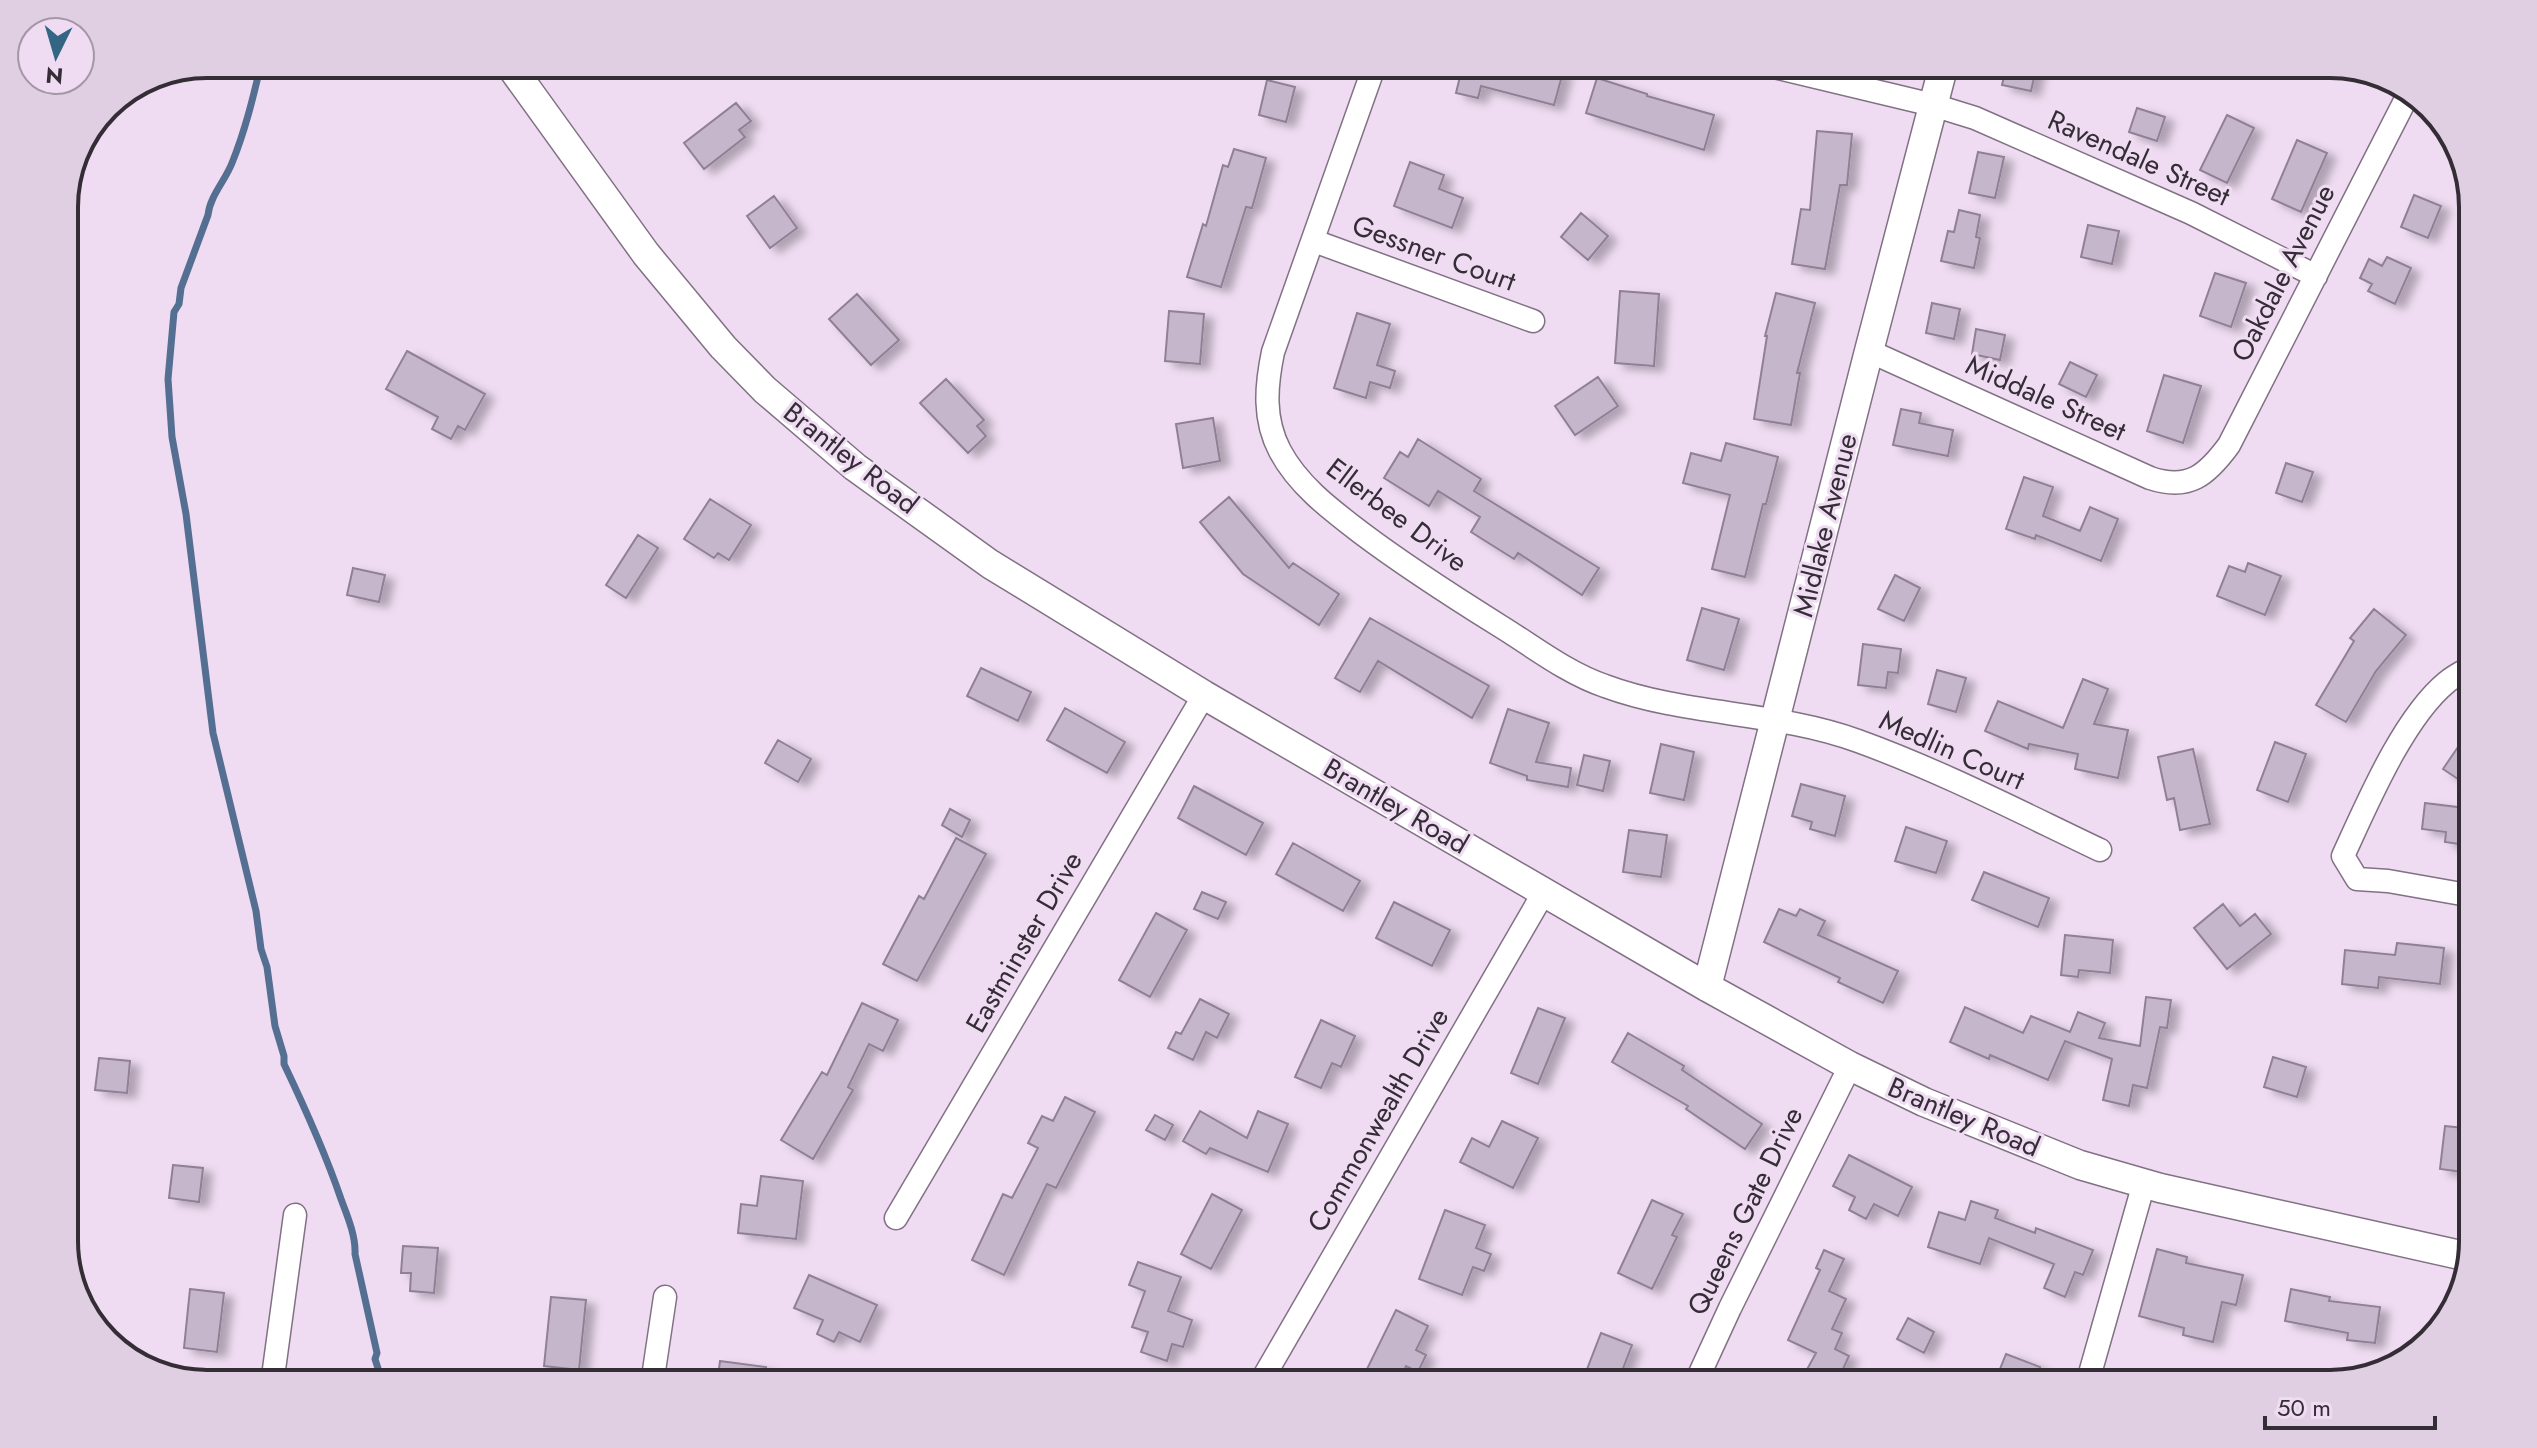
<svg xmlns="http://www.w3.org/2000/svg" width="2537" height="1448" font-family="Jost,sans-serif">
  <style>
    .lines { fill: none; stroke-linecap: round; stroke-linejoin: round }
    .stream { stroke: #556f92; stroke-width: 7 }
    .building { fill: #c6b6cc; stroke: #908096; stroke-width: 2; filter: url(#shadow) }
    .minor-casing { stroke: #827084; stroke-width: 25 }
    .tertiary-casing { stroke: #827084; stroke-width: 31 }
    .minor { stroke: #fff; stroke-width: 22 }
    .tertiary { stroke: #fff; stroke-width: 28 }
    .labels { text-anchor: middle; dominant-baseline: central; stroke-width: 6; stroke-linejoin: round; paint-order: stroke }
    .street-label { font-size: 28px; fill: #352d36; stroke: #efdcf2 }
    .rim { fill: none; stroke: #352d36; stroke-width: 4 }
  </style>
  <defs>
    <filter id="shadow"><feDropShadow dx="9" dy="5" stdDeviation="4" flood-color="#0004"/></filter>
  </defs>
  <rect width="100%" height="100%" fill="#efdcf2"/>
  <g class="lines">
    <path class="stream" d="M 261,64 C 253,98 245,131 232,163 C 225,181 210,196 208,215 L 181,288 L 179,304 L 174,312 L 168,379 L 172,437 L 186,514 L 213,733 L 256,911 L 261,949 L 267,967 L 275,1026 L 284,1056 L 284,1064 C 305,1108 325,1152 341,1199 C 347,1215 356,1236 355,1254 L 377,1353 L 375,1359 L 383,1384"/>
  </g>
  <path class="building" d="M 1463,64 L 1531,64 L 1563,72 L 1554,105 L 1481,86 L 1478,98 L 1456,93 Z
    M 2007,64 L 2037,64 L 2031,91 L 2002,85 Z
    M 1597,78 L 1647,94 L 1647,96 L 1714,115 L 1704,150 L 1586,113 Z
    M 1267,80 L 1295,87 L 1286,122 L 1259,115 Z
    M 736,103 L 751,121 L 739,130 L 745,137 L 704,169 L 684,143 Z
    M 2137,108 L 2165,117 L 2157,141 L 2129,132 Z
    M 2227,115 L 2254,128 L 2227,183 L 2200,170 Z
    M 1817,131 L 1852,134 L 1847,185 L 1840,185 L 1825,269 L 1792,264 L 1801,209 L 1810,210 Z
    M 2297,140 L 2327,153 L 2301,212 L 2272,199 Z
    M 1234,149 L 1266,158 L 1252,208 L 1246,207 L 1221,287 L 1187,277 L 1203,224 L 1206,226 L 1223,165 L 1228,167 Z
    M 1978,152 L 2004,157 L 1995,198 L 1969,193 Z
    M 1410,162 L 1444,175 L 1439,189 L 1463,198 L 1452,228 L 1394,206 Z
    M 2414,195 L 2441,206 L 2428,238 L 2401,227 Z
    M 774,196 L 797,228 L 770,248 L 747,216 Z
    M 1959,210 L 1980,215 L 1976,237 L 1980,238 L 1974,268 L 1941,261 L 1948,231 L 1954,232 Z
    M 1581,213 L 1608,236 L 1588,260 L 1561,237 Z
    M 2088,225 L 2119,231 L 2112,264 L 2081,257 Z
    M 2387,257 L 2411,268 L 2395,304 L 2368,291 L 2372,284 L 2360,278 L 2369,259 L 2382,266 Z
    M 2215,273 L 2246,283 L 2231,327 L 2200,316 Z
    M 1620,291 L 1659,294 L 1654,366 L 1615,363 Z
    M 1776,293 L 1815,303 L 1797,373 L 1800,373 L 1791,425 L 1754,419 L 1767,336 L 1765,336 Z
    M 857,294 L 899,340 L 871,365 L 829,319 Z
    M 1932,303 L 1960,309 L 1954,339 L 1926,333 Z
    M 1169,311 L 1204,314 L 1200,364 L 1165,361 Z
    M 1357,313 L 1390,324 L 1377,365 L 1395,371 L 1390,388 L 1370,382 L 1366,398 L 1334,388 Z
    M 1976,329 L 2005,335 L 2000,360 L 1972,354 Z
    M 407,351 L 485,394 L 465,430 L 458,426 L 451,439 L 432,429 L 438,417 L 386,389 Z
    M 2070,362 L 2097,375 L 2086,397 L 2059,384 Z
    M 2164,375 L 2201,386 L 2183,443 L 2147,431 Z
    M 1598,377 L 1618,406 L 1575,435 L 1555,406 Z
    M 946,379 L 984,420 L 977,426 L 986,436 L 968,453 L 920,403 Z
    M 1901,409 L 1921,413 L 1919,423 L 1953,430 L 1948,456 L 1893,445 Z
    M 1213,418 L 1220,461 L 1183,468 L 1176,424 Z
    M 1418,439 L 1481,479 L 1474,491 L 1599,568 L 1582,595 L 1518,553 L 1514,559 L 1471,532 L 1480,517 L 1438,491 L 1429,506 L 1384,478 L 1400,452 L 1408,457 Z
    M 1726,443 L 1778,457 L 1766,504 L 1763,504 L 1745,577 L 1712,569 L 1730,495 L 1683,483 L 1691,453 L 1721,461 Z
    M 2286,463 L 2313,472 L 2302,502 L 2276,493 Z
    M 2024,477 L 2053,487 L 2043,516 L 2080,531 L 2090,507 L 2118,519 L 2101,561 L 2036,535 L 2035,539 L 2006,529 Z
    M 1229,497 L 1289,568 L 1293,563 L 1339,594 L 1319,625 L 1243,574 L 1200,522 Z
    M 710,499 L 751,525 L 729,560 L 718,553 L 714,558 L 684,539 Z
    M 638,535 L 658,548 L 626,598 L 606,585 Z
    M 2248,563 L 2281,576 L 2265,615 L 2217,596 L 2229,566 L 2245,572 Z
    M 353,568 L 385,575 L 379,602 L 347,595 Z
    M 1895,575 L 1920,588 L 1904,621 L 1878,609 Z
    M 1702,608 L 1739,619 L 1724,670 L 1687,660 Z
    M 2374,609 L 2406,635 L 2376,671 L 2346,722 L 2316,705 L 2354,641 L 2350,638 Z
    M 1370,618 L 1489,686 L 1472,718 L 1378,661 L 1360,692 L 1335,678 Z
    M 1863,644 L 1901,649 L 1898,673 L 1888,672 L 1886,688 L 1858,685 Z
    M 981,668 L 1031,692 L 1018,721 L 967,696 Z
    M 1937,670 L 1966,678 L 1956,712 L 1928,704 Z
    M 2083,679 L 2108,689 L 2094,724 L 2128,730 L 2118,778 L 2075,769 L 2078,754 L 2029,744 L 2028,749 L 1985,731 L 1998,701 L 2063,728 Z
    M 1065,708 L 1125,742 L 1107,773 L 1047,740 Z
    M 1508,709 L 1549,723 L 1536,762 L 1571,768 L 1568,787 L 1527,780 L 1527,776 L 1490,763 Z
    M 2473,725 L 2473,789 L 2443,769 Z
    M 778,740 L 811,759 L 798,782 L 765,763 Z
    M 2275,742 L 2306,754 L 2288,802 L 2257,790 Z
    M 1661,744 L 1694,752 L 1684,800 L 1650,793 Z
    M 2193,749 L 2210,824 L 2180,830 L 2174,798 L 2167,800 L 2158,757 Z
    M 1584,755 L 1610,761 L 1603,791 L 1577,785 Z
    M 1801,784 L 1845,796 L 1835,836 L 1810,829 L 1812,822 L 1792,816 Z
    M 1194,786 L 1263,823 L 1246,855 L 1178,818 Z
    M 2425,803 L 2473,809 L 2473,846 L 2445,842 L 2446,832 L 2422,829 Z
    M 950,809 L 970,820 L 962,837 L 942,825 Z
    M 1906,827 L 1947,841 L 1936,873 L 1895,861 Z
    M 1629,830 L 1667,835 L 1661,877 L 1623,872 Z
    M 956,838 L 986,854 L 917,981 L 883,964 L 919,896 L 924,899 Z
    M 1293,843 L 1360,881 L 1343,911 L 1276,874 Z
    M 1984,872 L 2049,898 L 2038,927 L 1972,900 Z
    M 1202,892 L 1226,902 L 1218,919 L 1194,909 Z
    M 1394,902 L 1450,930 L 1432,966 L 1376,938 Z
    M 2223,904 L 2240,926 L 2255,914 L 2271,934 L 2227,969 L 2194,928 Z
    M 1779,909 L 1796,916 L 1800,909 L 1825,921 L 1818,935 L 1898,971 L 1883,1003 L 1838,982 L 1840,978 L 1764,942 Z
    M 1156,913 L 1187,930 L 1150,997 L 1119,980 Z
    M 2065,935 L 2113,940 L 2110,973 L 2079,970 L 2078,977 L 2061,975 Z
    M 2397,943 L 2444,948 L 2440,984 L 2379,977 L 2378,988 L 2342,984 L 2345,950 L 2395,955 Z
    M 2146,997 L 2171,1000 L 2167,1028 L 2160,1027 L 2147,1088 L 2133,1085 L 2129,1106 L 2103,1100 L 2112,1059 L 2065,1041 L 2048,1080 L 1990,1055 L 1989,1059 L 1950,1042 L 1965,1007 L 2023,1033 L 2031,1016 L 2070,1032 L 2078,1012 L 2105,1023 L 2099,1038 L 2140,1046 Z
    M 1200,999 L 1229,1014 L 1217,1038 L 1206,1032 L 1193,1060 L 1168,1048 L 1176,1032 L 1181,1034 Z
    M 862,1003 L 898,1020 L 883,1051 L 869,1044 L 848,1087 L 853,1090 L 813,1159 L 781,1140 L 822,1072 L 827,1075 Z
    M 1538,1008 L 1565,1018 L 1538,1084 L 1511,1073 Z
    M 1321,1020 L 1355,1036 L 1341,1067 L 1332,1063 L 1321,1088 L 1295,1077 Z
    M 1628,1033 L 1684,1066 L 1682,1070 L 1762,1124 L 1745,1149 L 1686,1109 L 1688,1106 L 1612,1062 Z
    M 2273,1057 L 2306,1067 L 2297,1097 L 2264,1087 Z
    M 99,1058 L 130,1061 L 127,1093 L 95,1090 Z
    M 1065,1097 L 1095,1112 L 1056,1188 L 1047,1184 L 1004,1275 L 972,1260 L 1003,1194 L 1012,1198 L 1038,1148 L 1028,1143 L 1042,1116 L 1053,1121 Z
    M 1200,1111 L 1247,1138 L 1258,1111 L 1288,1124 L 1268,1172 L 1210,1148 L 1206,1154 L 1183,1141 Z
    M 1155,1115 L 1173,1125 L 1165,1140 L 1146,1130 Z
    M 1502,1121 L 1538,1138 L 1513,1188 L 1460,1162 L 1472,1138 L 1489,1147 Z
    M 2445,1126 L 2473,1129 L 2471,1173 L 2440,1169 Z
    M 1849,1155 L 1912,1187 L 1898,1216 L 1874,1204 L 1866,1219 L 1849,1210 L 1855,1197 L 1833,1186 Z
    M 173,1165 L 203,1168 L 199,1202 L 169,1198 Z
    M 761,1176 L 803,1181 L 796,1239 L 738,1233 L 741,1204 L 757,1206 Z
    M 1212,1194 L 1242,1210 L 1211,1269 L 1181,1254 Z
    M 1652,1200 L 1683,1214 L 1672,1235 L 1677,1237 L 1652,1289 L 1618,1273 Z
    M 1971,1201 L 1998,1210 L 1995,1218 L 2035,1233 L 2036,1228 L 2093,1250 L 2083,1275 L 2075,1272 L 2065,1297 L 2044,1288 L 2054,1264 L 1989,1238 L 1980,1264 L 1928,1247 L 1939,1212 L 1965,1220 Z
    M 1445,1210 L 1485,1225 L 1476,1248 L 1491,1254 L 1484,1271 L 1473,1267 L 1462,1295 L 1419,1279 Z
    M 403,1246 L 438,1248 L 434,1293 L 410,1291 L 411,1273 L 401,1273 Z
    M 2157,1249 L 2187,1257 L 2186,1263 L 2243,1275 L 2236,1305 L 2222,1302 L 2213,1342 L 2183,1335 L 2184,1328 L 2139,1316 Z
    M 1824,1250 L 1844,1259 L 1829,1291 L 1846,1299 L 1832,1329 L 1842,1333 L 1835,1349 L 1849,1356 L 1836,1384 L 1799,1384 L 1816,1353 L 1788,1340 L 1820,1270 L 1816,1268 Z
    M 1138,1262 L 1181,1277 L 1168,1311 L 1192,1320 L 1183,1347 L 1172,1344 L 1167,1361 L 1141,1352 L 1148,1332 L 1132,1327 L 1145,1291 L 1129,1285 Z
    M 809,1275 L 877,1305 L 860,1342 L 839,1332 L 834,1342 L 817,1334 L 823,1320 L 794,1308 Z
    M 190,1289 L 224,1293 L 217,1352 L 184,1348 Z
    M 2291,1289 L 2330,1297 L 2329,1301 L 2380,1307 L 2375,1343 L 2347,1340 L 2348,1333 L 2285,1321 Z
    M 551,1297 L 586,1300 L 579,1370 L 544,1366 Z
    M 1396,1310 L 1428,1326 L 1416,1350 L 1426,1355 L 1418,1372 L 1406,1366 L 1398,1384 L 1393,1384 L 1366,1371 Z
    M 1908,1318 L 1934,1332 L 1924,1353 L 1897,1339 Z
    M 1601,1333 L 1632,1345 L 1617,1384 L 1603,1384 L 1584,1377 Z
    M 2006,1354 L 2040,1367 L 2033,1384 L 1994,1384 Z
    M 720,1361 L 766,1367 L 764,1384 L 717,1384 Z"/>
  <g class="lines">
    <g class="minor-casing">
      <path id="minor" d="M 1375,64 L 1273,352 C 1266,386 1263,419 1280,451 C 1298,485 1330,509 1360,532 C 1405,566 1452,596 1500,626 C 1534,647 1567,673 1605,686 C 1686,716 1776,711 1858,741 C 1941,771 2020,812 2100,850
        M 1762,64 L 1933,105 L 1975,118 L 2191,213 L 2316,276
        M 1314,241 L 1533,321
        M 1869,351 L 2150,478 C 2189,491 2207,475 2229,445 L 2410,91
        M 2473,666 C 2464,671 2454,676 2447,682 C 2403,718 2367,804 2343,856 L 2357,879 L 2388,881 L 2473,896
        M 896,1218 L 1204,695
        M 1263,1378 L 1544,892
        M 272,1384 L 295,1215
        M 652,1384 L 665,1297
        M 1695,1384 L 1730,1308 L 1850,1066
        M 2087,1384 L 2144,1183"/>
    </g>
    <g class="tertiary-casing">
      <path id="tertiary" d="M 509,64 L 646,254 L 723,347 L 765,390 L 855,467 L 990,564 L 1204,695 L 1707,987 L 1850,1066 L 1924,1102 L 2080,1165 L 2160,1188 L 2469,1257
        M 1707,987 L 1869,351 L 1944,64"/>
    </g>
    <use href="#minor" class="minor"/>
    <use href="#tertiary" class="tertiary"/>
  </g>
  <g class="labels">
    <g class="street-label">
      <text transform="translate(2139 158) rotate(24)">Ravendale Street</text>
      <text transform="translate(1434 253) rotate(20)">Gessner Court</text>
      <text transform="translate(2283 273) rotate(-63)">Oakdale Avenue</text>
      <text transform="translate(2046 398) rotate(24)">Middale Street</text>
      <text transform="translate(851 458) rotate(38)">Brantley Road</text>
      <text transform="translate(1397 515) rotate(37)">Ellerbee Drive</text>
      <text transform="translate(1825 525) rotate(-76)">Midlake Avenue</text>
      <text transform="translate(1952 750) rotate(24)">Medlin Court</text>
      <text transform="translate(1396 806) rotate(30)">Brantley Road</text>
      <text transform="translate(1024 942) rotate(-60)">Eastminster Drive</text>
      <text transform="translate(1964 1117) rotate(23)">Brantley Road</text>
      <text transform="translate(1378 1120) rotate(-60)">Commonwealth Drive</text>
      <text transform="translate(1745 1211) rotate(-64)">Queens Gate Drive</text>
    </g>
  </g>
  <path d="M0 0H2537V1448H0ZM207 78H2330A129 129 0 0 1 2459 207V1241A129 129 0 0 1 2330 1370H207A129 129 0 0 1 78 1241V207A129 129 0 0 1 207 78Z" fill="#e0cee3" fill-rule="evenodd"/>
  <path class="rim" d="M207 78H2330A129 129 0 0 1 2459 207V1241A129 129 0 0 1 2330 1370H207A129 129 0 0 1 78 1241V207A129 129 0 0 1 207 78Z"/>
  <g transform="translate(56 56) rotate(185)"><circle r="38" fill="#efdcf2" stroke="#a596a7" stroke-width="2"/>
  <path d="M0-6L14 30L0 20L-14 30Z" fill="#326683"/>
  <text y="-12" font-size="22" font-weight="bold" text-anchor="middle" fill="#352d36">N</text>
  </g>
  <path d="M2265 1416v12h170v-12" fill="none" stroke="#352d36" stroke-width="4"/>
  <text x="2277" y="1416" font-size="24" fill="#352d36" stroke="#efdcf2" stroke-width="6" paint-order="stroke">50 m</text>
</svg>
